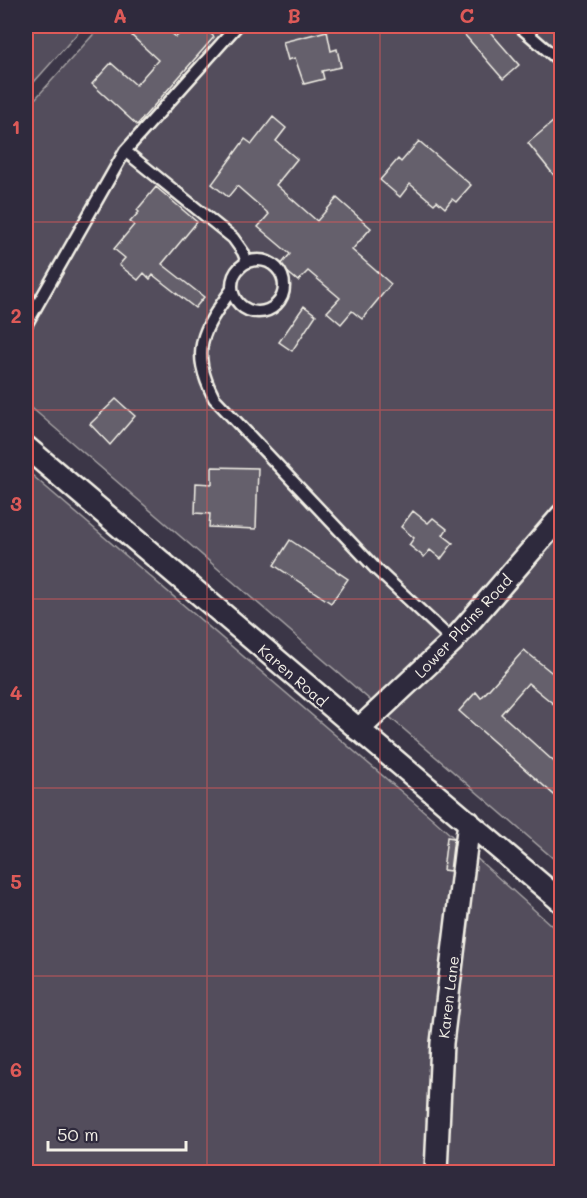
<svg xmlns="http://www.w3.org/2000/svg" width="587" height="1198" font-family="Mali,sans-serif">
  <style>
    .green { fill: #534e5c; stroke: #a4a0a2; stroke-width: 1.5 }
    .building { fill: #65616c; stroke: #f4f1e8; stroke-width: 1.5 }
    .lines { fill: none; stroke-linecap: round; stroke-linejoin: round }
    .lane-casing { stroke: #f4f1e8; stroke-width: 15 }
    .street-casing { stroke: #f4f1e8; stroke-width: 26 }
    .lane { stroke: #2f2a3d; stroke-width: 10 }
    .street { stroke: #2f2a3d; stroke-width: 21 }
    .grid { fill: none; stroke: #de5a58; stroke-width: 1.5; stroke-opacity: 0.55 }
    .labels { text-anchor: middle; dominant-baseline: central; stroke-width: 4.5; stroke-linejoin: round; paint-order: stroke }
    .street-label { font-size: 15px; fill: #f4f1e8; stroke: #2f2a3d }
    .neatline { fill: none; stroke: #de5a58; stroke-width: 2 }
    .grid-label { font-size: 20px; text-anchor: middle; font-weight: bold; fill: #de5a58 }
  </style>
  <rect width="100%" height="100%" fill="#3b3647"/>
  <filter id="ink" filterUnits="userSpaceOnUse"><feTurbulence type="fractalNoise" baseFrequency=".0167" numOctaves="2"/><feDisplacementMap in="SourceGraphic" scale="12" xChannelSelector="R" yChannelSelector="G"/><feConvolveMatrix kernelMatrix="1 2 1 2 8 2 1 2 1" color-interpolation-filters="sRGB"/></filter>
  <g filter="url(#ink)">
    <path class="green" d="M 26,26 L 84,26 L 26,91 Z
      M 101,26 L 561,26 L 561,865 L 26,403 L 26,109 Z
      M 26,470 L 432,818 L 561,934 L 561,1172 L 26,1172 Z"/>
    <path class="building" d="M 142,26 L 163,26 L 176,37 L 187,26 L 219,26 L 211,34 L 214,37 L 137,125 L 92,84 L 111,63 L 136,85 L 158,60 L 132,36 Z
      M 457,26 L 485,26 L 519,65 L 503,79 Z
      M 327,31 L 331,51 L 337,49 L 341,67 L 322,71 L 324,79 L 304,84 L 295,58 L 288,60 L 283,42 Z
      M 273,117 L 286,128 L 276,141 L 297,159 L 276,185 L 317,221 L 337,198 L 371,228 L 352,250 L 391,284 L 362,319 L 352,311 L 341,324 L 327,312 L 340,298 L 308,271 L 298,281 L 280,266 L 290,254 L 258,227 L 269,214 L 237,186 L 228,197 L 212,184 L 245,139 L 252,144 Z
      M 554,121 L 561,130 L 561,184 L 528,143 Z
      M 419,141 L 471,185 L 456,202 L 452,199 L 445,208 L 437,201 L 434,204 L 410,184 L 400,197 L 380,180 L 398,159 L 401,162 Z
      M 156,187 L 197,222 L 162,264 L 204,297 L 195,308 L 153,275 L 150,279 L 144,273 L 138,280 L 119,265 L 125,258 L 114,249 L 134,225 L 130,222 L 139,212 L 137,210 Z
      M 304,306 L 316,315 L 292,351 L 279,342 Z
      M 116,399 L 135,416 L 110,445 L 90,424 Z
      M 212,467 L 258,468 L 256,529 L 209,527 L 210,514 L 195,513 L 196,483 L 212,484 Z
      M 413,511 L 428,523 L 433,518 L 447,529 L 443,535 L 453,543 L 441,559 L 430,550 L 424,557 L 409,545 L 414,538 L 401,527 Z
      M 290,540 L 348,579 L 331,603 L 274,565 Z
      M 524,650 L 561,680 L 561,710 L 528,683 L 501,714 L 561,768 L 561,801 L 459,711 L 476,692 L 481,698 Z
      M 447,837 L 454,838 L 450,871 L 443,870 Z"/>
    <g class="lines">
      <g class="lane-casing">
        <path id="lane" d="M 519,26 L 562,63
          M 125,151 L 233,238 L 243,252 L 247,262
          M232 286a26 26 0 1 1 52 0a26 26 0 1 1-52 0Z
          M 232,289 C 203,330 189,349 214,398 L 376,569 L 453,641
          M 26,325 L 125,151 L 237,26"/>
      </g>
      <g class="street-casing">
        <path id="street" d="M 26,447 L 562,902
          M 358,730 L 453,641 L 562,515
          M 436,1172 L 442,1043 L 469,822"/>
      </g>
      <use href="#lane" class="lane"/>
      <use href="#street" class="street"/>
    </g>
  </g>
  <path class="grid" d="M 207,26 L 207,1172M 380,26 L 380,1172M 26,222 L 562,222M 26,410 L 562,410M 26,599 L 562,599M 26,788 L 562,788M 26,976 L 562,976"/>
  <g class="labels">
    <g class="street-label">
      <text transform="translate(463 626) rotate(-47)">Lower Plains Road</text>
      <text transform="translate(293 675) rotate(41)">Karen Road</text>
      <text transform="translate(448 997) rotate(-83)">Karen Lane</text>
    </g>
  </g>
  <rect width="587" height="1198" fill="none" stroke="#2f2a3d" stroke-width="66"/>
  <path d="M48 1141v9h138v-9" fill="none" stroke="#f4f1e8" stroke-width="3"/>
  <text x="57" y="1141" font-size="18" fill="#f4f1e8" stroke="#2f2a3d" stroke-width="4.5" paint-order="stroke">50 m</text>
  <rect x="33" y="33" width="521" height="1132" class="neatline"/>
  <g class="grid-label">
    <text x="120" y="23">A</text>
    <text x="294" y="23">B</text>
    <text x="467" y="23">C</text>
    <text x="16" y="134">1</text>
    <text x="16" y="323">2</text>
    <text x="16" y="511">3</text>
    <text x="16" y="700">4</text>
    <text x="16" y="889">5</text>
    <text x="16" y="1077">6</text>
  </g>
</svg>
